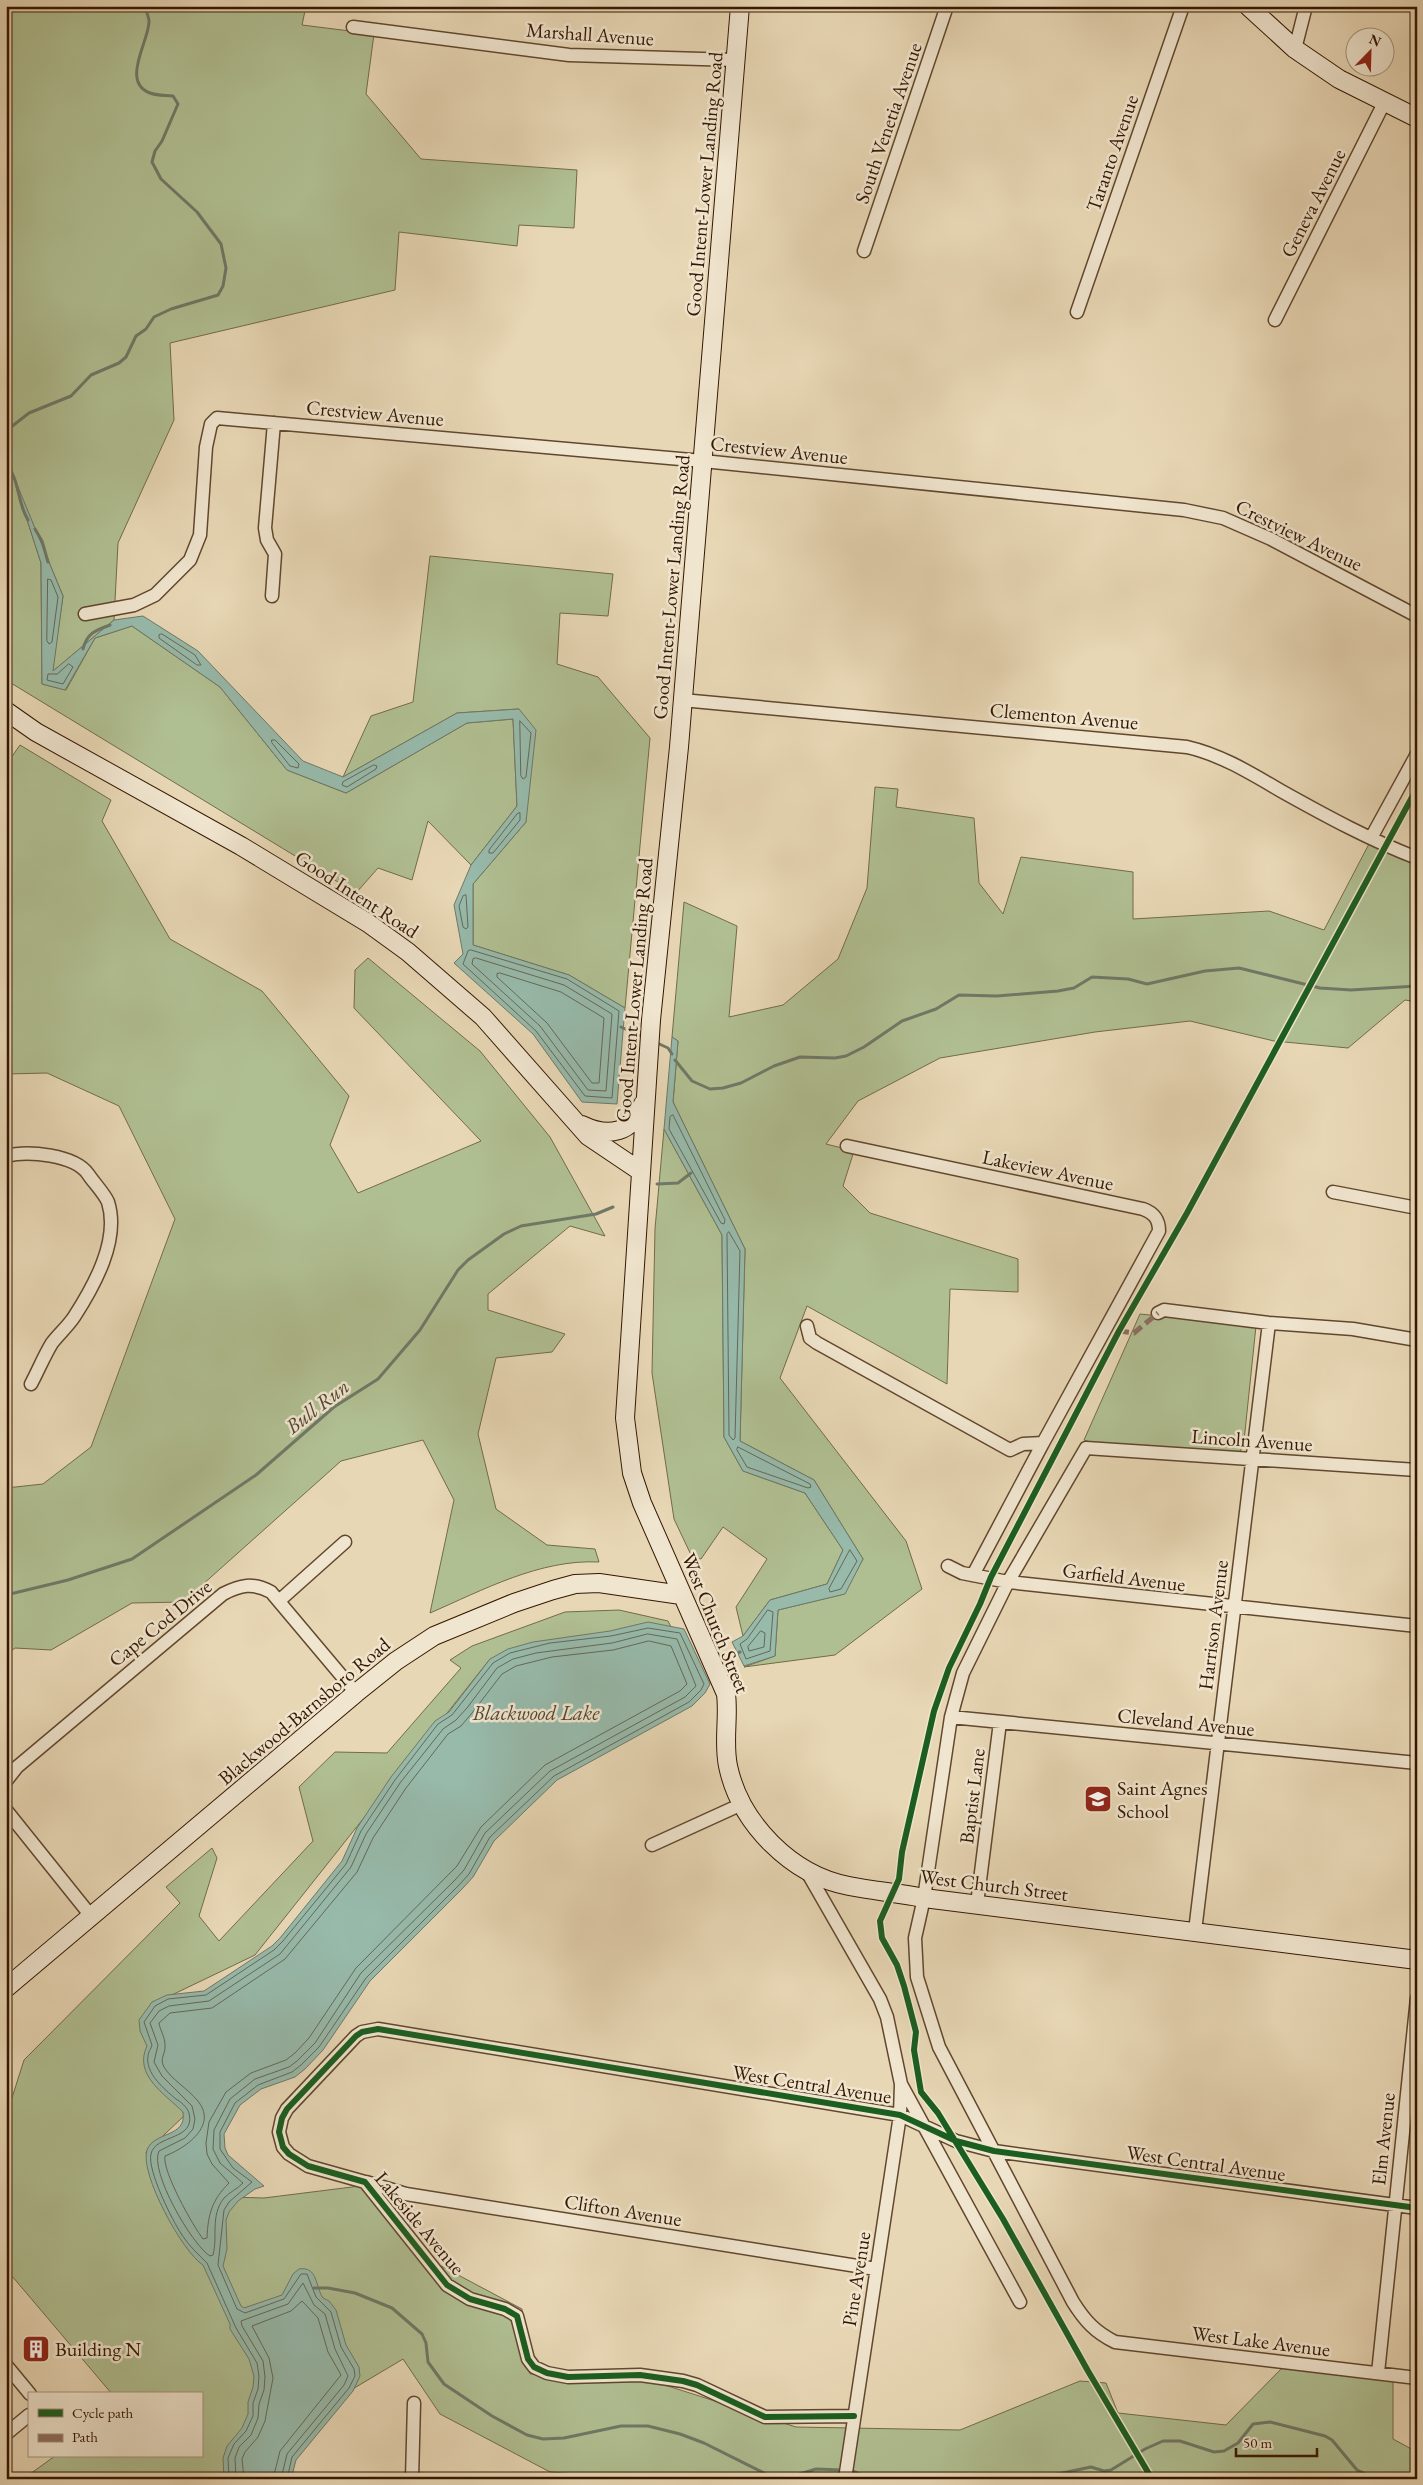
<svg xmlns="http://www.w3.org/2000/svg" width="1423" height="2485" font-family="'EB Garamond',serif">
	<rect width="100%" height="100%" fill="#e8d7b5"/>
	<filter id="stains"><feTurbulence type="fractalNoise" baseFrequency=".004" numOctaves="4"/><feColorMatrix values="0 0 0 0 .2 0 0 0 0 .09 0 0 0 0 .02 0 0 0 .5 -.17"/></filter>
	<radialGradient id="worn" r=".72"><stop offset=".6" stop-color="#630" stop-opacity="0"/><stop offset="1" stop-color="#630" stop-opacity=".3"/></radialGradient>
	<!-- green -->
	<path fill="#b0bf92" stroke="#726b49" d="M 6,6 L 306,6 L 302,25 L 374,34 L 366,94 L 421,159 L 577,170 L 574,228 L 519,225 L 517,246 L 399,232 L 395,290 L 170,343 L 174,420 L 118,543 L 114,620 L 52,672 L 63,596 L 14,479 L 41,563 L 42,684 L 66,690 L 95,638 L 132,626 L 220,687 L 287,770 L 346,793 L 467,723 L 513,719 L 517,806 L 471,865 L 428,821 L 412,880 L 378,868 L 356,893 L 6,680 Z
		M 430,556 L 613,574 L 608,616 L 560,613 L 557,664 L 598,677 L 650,738 L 625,1008 L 569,975 L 473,945 L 473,884 L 526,822 L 519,709 L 457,713 L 343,777 L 371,716 L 413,702 Z
		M 20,745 L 111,800 L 102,821 L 170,939 L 262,991 L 349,1096 L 330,1145 L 358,1193 L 481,1141 L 354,1008 L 355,970 L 368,958 L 480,1051 L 550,1137 L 605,1236 L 570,1226 L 488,1294 L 488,1310 L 565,1334 L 552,1352 L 496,1358 L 478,1434 L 496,1509 L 547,1545 L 595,1549 L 599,1562 C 540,1559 483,1590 430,1613 L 454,1500 L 423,1440 L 341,1461 L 183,1602 L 132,1603 L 51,1650 L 15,1648 L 6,1655 L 6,1488 L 43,1484 L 91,1447 L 175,1219 L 119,1106 L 47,1073 L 6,1074 L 6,765 Z
		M 875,787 L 898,789 L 896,807 L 974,818 L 979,883 L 1003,914 L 1021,857 L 1133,872 L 1133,919 L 1269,911 L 1324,930 L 1370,842 L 1417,856 L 1417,1002 L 1405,1000 L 1348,1048 L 1274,1041 L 1190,1021 L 1095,1032 L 940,1058 L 858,1101 L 826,1144 L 854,1151 L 843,1186 L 870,1213 L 1018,1259 L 1018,1292 L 950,1289 L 947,1384 L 807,1306 L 780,1378 L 906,1541 L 922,1589 L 835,1655 L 744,1667 L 775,1656 L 778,1610 L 844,1594 L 863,1559 L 814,1480 L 740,1441 L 745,1249 L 673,1102 L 678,1041 L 672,1037 L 684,902 L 737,926 L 729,1017 L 783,1005 L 838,959 L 867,888 Z
		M 664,1129 L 722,1235 L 724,1437 L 743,1471 L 805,1493 L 843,1550 L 827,1584 L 770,1600 L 743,1636 L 736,1607 L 767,1559 L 723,1527 L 701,1559 L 692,1557 L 674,1519 L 652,1373 L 655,1229 Z
		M 1140,1314 L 1256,1326 L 1244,1441 L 1239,1455 L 1090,1442 L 1084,1440 Z
		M 619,1610 L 668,1621 L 672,1629 L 490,1659 L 255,1955 L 149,2006 L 159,2079 L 185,2115 L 146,2152 L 157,2195 L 264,2198 L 360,2186 L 430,2260 L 522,2309 L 530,2374 L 621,2371 L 796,2427 L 960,2430 L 1080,2381 L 1106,2383 L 1118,2413 L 1226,2425 L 1287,2363 L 1393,2378 L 1393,2439 L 1417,2452 L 1417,2479 L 646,2479 L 550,2472 L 440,2414 L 403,2359 L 356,2387 L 230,2479 L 23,2479 L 55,2456 L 201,2456 L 201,2394 L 112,2394 L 6,2269 L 6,2100 L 11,2101 L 24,2060 L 180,1903 L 166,1887 L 212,1848 L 217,1858 L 199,1916 L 219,1941 L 313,1841 L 299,1787 L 335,1752 L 387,1753 L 461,1668 L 450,1660 L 472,1646 L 565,1612 Z"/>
	<!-- water -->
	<path fill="#97baab" stroke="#6f7967" d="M 11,470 L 63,596 L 53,671 L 114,620 L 143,616 L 198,651 L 303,761 L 343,777 L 457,713 L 519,709 L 536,730 L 526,822 L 473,884 L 473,945 L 569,975 L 625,1008 L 617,1104 L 582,1102 L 533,1034 L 454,963 L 463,954 L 454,905 L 471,865 L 517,806 L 513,719 L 467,723 L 346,793 L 287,770 L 220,687 L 132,626 L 95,638 L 65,690 L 42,684 L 41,563 Z
		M 672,1037 L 678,1041 L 673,1102 L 745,1249 L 740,1441 L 814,1480 L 863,1559 L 845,1594 L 778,1610 L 775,1656 L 744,1666 L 732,1642 L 743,1636 L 770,1600 L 827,1584 L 843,1550 L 805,1493 L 743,1471 L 724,1437 L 722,1235 L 664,1129 Z
		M 648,1622 L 684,1629 L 710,1684 L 705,1693 L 692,1706 L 557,1780 L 494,1841 L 473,1877 L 463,1888 L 370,1981 L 323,2050 L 305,2069 L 295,2077 L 261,2089 L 240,2105 L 224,2134 L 225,2148 L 228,2155 L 264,2186 L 255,2189 L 238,2201 L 229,2212 L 226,2220 L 227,2249 L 223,2266 L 241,2306 L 244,2308 L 282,2295 L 293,2274 L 299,2269 C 318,2266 315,2286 323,2298 L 329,2301 L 336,2310 L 346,2345 L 359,2367 L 360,2376 L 353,2391 L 296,2460 L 291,2479 L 224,2479 L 223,2458 L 227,2446 L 242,2428 L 248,2414 L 248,2402 L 253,2387 L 254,2376 L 249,2359 L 230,2329 L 230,2324 L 203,2265 C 183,2253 139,2173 147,2150 C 154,2131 187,2138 183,2112 C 165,2094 133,2075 147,2046 L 140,2031 L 139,2020 L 152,2002 L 167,1995 L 204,1991 L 272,1946 L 280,1938 L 342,1861 L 357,1828 L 391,1777 L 435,1721 L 449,1712 L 490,1659 L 508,1649 L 533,1642 L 610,1631 Z"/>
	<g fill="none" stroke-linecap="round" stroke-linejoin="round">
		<!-- shore -->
		<path stroke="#666856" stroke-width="1" d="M 48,579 L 51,580 L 58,597 L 52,642 L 49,644 L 47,641 Z
			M 162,634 L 195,655 L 201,665 L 197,665 L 159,638 L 159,635 Z
			M 69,664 L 73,667 L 63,684 L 47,680 L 48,674 L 57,674 Z
			M 520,721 L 531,733 L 526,777 L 523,779 L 521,776 Z
			M 272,740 L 275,740 L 299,764 L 298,768 L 290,766 L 272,743 Z
			M 374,765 L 377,766 L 376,769 L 347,787 L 342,785 L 343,782 Z
			M 520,813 L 520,820 L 493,853 L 489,853 L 489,850 L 517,814 Z
			M 466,895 L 468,927 L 466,929 L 463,927 L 459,906 L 463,896 Z
			M 471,950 L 567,979 L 619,1011 L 612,1098 L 585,1096 L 536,1031 L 463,964 L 468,951 Z
			M 476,958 L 564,985 L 612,1014 L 606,1091 L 588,1090 L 540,1026 L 472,964 L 473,959 Z
			M 500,973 L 561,992 L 604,1018 L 599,1083 L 592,1083 L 547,1023 L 497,977 L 497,974 Z
			M 673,1115 L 725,1220 L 724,1224 L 721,1223 L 669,1129 L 670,1117 Z
			M 729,1232 L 740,1251 L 735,1438 L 733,1440 L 729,1435 L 727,1234 Z
			M 738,1447 L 810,1484 L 811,1487 L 808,1488 L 747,1467 L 737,1450 Z
			M 850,1550 L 857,1561 L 841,1589 L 830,1592 L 829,1589 Z
			M 768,1610 L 773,1612 L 770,1651 L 746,1659 L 740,1644 L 747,1639 Z
			M 761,1631 L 765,1633 L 764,1647 L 749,1651 L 748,1647 Z
			M 648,1634 L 677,1639 L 696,1686 L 685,1697 L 550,1771 L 485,1833 L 464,1870 L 455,1880 L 361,1973 L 315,2043 L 297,2061 L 289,2067 L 255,2079 L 230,2099 L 214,2130 L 213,2149 L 220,2163 L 243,2183 C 237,2189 230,2192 224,2198 C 210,2216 218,2236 213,2255 L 210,2256 C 192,2245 149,2171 159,2151 L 185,2138 L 193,2129 L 195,2119 L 192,2106 L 162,2076 L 154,2062 L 158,2045 L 150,2023 L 159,2011 L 169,2006 L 209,2001 L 280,1954 L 351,1867 L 366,1834 L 400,1783 L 443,1729 L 456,1720 L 467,1708 L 497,1668 L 513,1659 L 536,1653 L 612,1643 Z
			M 649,1641 L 671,1646 L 687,1684 L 680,1691 L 545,1765 L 481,1827 L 457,1866 L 356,1968 L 309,2038 L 295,2053 L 286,2060 L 251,2073 L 226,2092 L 209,2122 L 206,2143 L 207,2154 L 212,2164 L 229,2183 C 212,2200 208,2214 207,2238 L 203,2239 C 193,2226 162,2171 165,2156 C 186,2148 219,2125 197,2100 C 187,2088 172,2080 164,2067 C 159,2058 166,2054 165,2045 C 165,2037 160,2030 159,2023 L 170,2013 L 212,2008 L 285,1959 L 357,1872 L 373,1838 L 406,1788 L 448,1734 L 461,1726 L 472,1713 L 502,1674 L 516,1666 L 552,1657 L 613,1650 Z
			M 229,2479 L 228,2458 L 234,2444 L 246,2431 L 253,2416 L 253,2403 L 258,2389 L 259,2376 L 257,2363 L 236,2328 L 207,2263 C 198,2254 189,2246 182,2235 C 172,2220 147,2170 151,2154 C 155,2134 196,2141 189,2113 C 187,2107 181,2102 176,2099 C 164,2089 145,2073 148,2056 C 148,2052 151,2049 152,2045 L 144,2022 L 155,2006 L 168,1999 L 206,1995 L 274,1950 L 283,1941 L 346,1864 L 361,1831 L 395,1780 L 438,1724 L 452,1715 L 493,1663 L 510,1653 L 550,1643 L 611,1636 L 648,1628 L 680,1633 L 704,1684 L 701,1690 L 689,1702 L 554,1776 L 490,1837 L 469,1874 L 459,1885 L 366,1978 L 319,2047 L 301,2065 L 292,2072 L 258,2085 L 235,2103 L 220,2132 L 220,2149 L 233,2168 L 252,2182 L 229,2202 L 224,2210 L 218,2265 L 237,2309 L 245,2313 L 284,2299 L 301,2274 L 307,2274 L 316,2297 L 331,2312 L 341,2347 L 354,2369 L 355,2376 L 349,2388 L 292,2457 L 287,2479
			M 236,2479 L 235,2458 L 239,2447 L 251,2435 L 258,2418 L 259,2404 L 264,2390 L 265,2377 L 263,2361 L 242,2326 L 241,2321 L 288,2304 L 303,2283 L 314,2305 L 325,2314 L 335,2349 L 348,2376 L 344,2385 L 287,2454 L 281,2479
			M 244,2479 L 242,2459 L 245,2452 L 258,2437 L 265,2421 L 273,2378 L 269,2358 L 252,2326 L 291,2311 L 302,2301 L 318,2318 L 328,2352 L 341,2375 L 280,2451 L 273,2479"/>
		<!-- stream -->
		<path stroke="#6f7967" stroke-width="3" d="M 6,431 L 29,413 L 71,396 L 91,375 L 119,363 L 126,357 L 136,336 L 146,329 L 154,317 L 171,309 L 218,295 L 223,286 L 226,268 L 221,244 L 197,212 L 161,179 L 152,162 L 155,151 L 162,141 L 178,104 L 173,96 C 166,95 158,96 150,93 C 120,82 150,39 149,21 C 149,17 146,11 144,6
			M 6,463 C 20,480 17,503 28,520
			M 35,529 L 42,541 L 48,562
			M 83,649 C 87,633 96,630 110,625
			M 621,1027 L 645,1038
			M 655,1042 L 668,1048 L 672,1054
			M 675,1060 L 692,1081 L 710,1089 L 723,1088 L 741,1083 L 774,1066 L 800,1057 L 835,1058 L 846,1056 L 864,1047 L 902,1021 L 936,1009 L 959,995 L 997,996 L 1058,991 L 1074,988 L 1092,977 L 1128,979 L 1147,984 L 1205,971 L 1239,968 L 1320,988 L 1351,990 L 1417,986
			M 657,1184 L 678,1183 L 691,1173
			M 6,1595 L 68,1580 L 132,1559 L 256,1475 L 334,1407 L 378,1379 L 420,1330 L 458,1270 L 468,1260 L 504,1234 L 521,1226 L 596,1214 L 613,1207
			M 718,1661 L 740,1652
			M 314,2288 L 328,2288 L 355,2293 L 392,2308 L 422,2334 L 426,2343 L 428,2362 L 444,2384 L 492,2416 L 527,2435 L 543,2439 L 564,2438 L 621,2426 L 648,2426 L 680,2434 L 704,2443 L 770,2476 L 790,2477 L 816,2469 L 843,2470
			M 850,2470 L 872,2479
			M 894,2479 L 910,2477 L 920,2479
			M 1021,2479 L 1048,2476 L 1091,2467 L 1104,2471 L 1111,2470 L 1145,2449 L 1163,2441 L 1180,2441 L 1214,2452 L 1224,2451 L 1238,2443 L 1253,2424 L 1270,2422 L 1325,2436 L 1332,2440 L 1357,2470 L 1377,2479"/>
		<!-- street casing -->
		<g stroke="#61472d" stroke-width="15">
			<path id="street" d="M 353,27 L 569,55 L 735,60
				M 1295,49 L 1306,6
				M 864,251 L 947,6
				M 1077,312 L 1183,6
				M 1275,320 L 1384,103
				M 272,596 L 275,554 L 267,540 L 265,528 L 274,423
				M 85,614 L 134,605 L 155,595 L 190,560 L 200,535 L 206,447 L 211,424 L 217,418 L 703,461 L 1184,510 L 1223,518 L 1271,539 L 1417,616
				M 682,700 L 1187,747 C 1222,755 1252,774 1283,792 C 1326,816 1370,840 1417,858
				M 1371,838 L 1417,754
				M 6,1156 C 28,1150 75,1155 88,1174 C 94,1183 104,1193 108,1202 C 120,1240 94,1286 74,1317 C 68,1326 59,1334 52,1343 C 44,1356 38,1371 31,1384
				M 1333,1192 L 1417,1208
				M 1158,1313 L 1164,1310 L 1269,1323 L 1353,1329 L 1417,1340
				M 807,1326 L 810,1338 L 817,1343 L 1010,1450 L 1023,1444 L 1043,1443 L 1159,1231 C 1159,1219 1154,1213 1143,1209 L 847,1146
				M 1417,1470 L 1086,1448 L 1008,1582 L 963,1673 L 951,1717 L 924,1898 L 915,1938 L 917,1977 L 939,2047 L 1073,2302 C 1085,2321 1095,2332 1115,2342 L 1417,2378
				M 948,1566 L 962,1573 L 1008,1582 L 1417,1626
				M 973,1575 L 1043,1443
				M 280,1600 L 345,1542
				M 951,1717 L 1417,1763
				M 6,1781 L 17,1767 L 223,1594 C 240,1585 253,1582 271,1592 L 356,1693
				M 6,1810 L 91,1916
				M 652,1845 L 742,1804
				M 806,1870 L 880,1999 L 887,2017 L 901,2084 L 1020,2302
				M 977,1904 L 1000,1722
				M 1195,1931 L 1269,1323
				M 366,2182 L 406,2194 L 876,2269
				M 6,2365 L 30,2394
				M 1378,2373 L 1417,1998
				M 854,2416 L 765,2417 L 697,2385 L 683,2381 L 640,2375 L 568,2377 L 547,2373 L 534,2367 L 528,2359 L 517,2316 L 505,2309 L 470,2299 L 447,2285 L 365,2182 L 308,2166 L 289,2154 L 283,2147 L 279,2132 L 282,2118 L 287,2109 L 356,2036 L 362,2032 L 378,2029 L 900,2115 L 956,2141 L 994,2151 L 1417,2208
				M 6,2434 L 29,2415
				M 412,2479 L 414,2403
				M 845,2479 L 900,2115 L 901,2084"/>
		</g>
		<!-- secondary casing -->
		<g stroke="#341700" stroke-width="20">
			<path id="secondary" d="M 740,6 L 679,747 L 651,1020 L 625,1418 L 632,1473 L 642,1503 L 726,1694 C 729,1718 723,1742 728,1766 C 740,1823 791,1875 849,1886 C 874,1891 899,1893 924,1898 L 1417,1960
				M 1248,6 L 1295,49 L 1339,79 L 1417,118
				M 6,711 L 36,732 L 241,846 L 368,923 L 408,952 L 483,1017 L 588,1136 L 640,1171
				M 582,1125 C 609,1138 632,1133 643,1104
				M 6,1988 L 356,1693 L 396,1661 L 434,1636 L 514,1603 L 553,1590 L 575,1584 L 599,1583 L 681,1595"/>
		</g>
		<!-- street -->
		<use href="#street" stroke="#f0e5cf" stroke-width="12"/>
		<!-- secondary -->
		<use href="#secondary" stroke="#f0e5cf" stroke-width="18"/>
		<!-- quiet -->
		<path stroke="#8d6e63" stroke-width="5" stroke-dasharray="10 5" stroke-linecap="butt" d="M 1119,1331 L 1134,1333 L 1158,1313"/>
		<!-- cycleway casing -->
		<g stroke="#f0e5cf" stroke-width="9">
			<path id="cycleway" d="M 854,2416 L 765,2417 L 697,2385 L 683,2381 L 640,2375 L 568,2377 L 547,2373 L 534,2367 L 528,2359 L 517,2316 L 505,2309 L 470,2299 L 447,2285 L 365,2182 L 308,2166 L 289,2154 L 283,2147 L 279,2132 L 282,2118 L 287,2109 L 356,2036 L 362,2032 L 378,2029 L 900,2115 L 956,2141 L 994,2151 L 1417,2208
				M 1152,2479 L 1088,2371 L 1003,2219 L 938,2113 L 921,2092 L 914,2050 L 916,2032 L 904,1986 L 897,1965 L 882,1938 L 880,1921 L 899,1879 L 902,1852 L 934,1711 L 949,1668 L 980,1604 L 991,1577 L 1119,1331 L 1187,1213 L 1417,788"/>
		</g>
		<!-- cycleway -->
		<use href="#cycleway" stroke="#1b5e20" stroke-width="6"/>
	</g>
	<!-- icons -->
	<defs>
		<g id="school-square" transform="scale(1.4375)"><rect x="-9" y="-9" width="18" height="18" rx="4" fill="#8f2418" stroke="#f0e5cf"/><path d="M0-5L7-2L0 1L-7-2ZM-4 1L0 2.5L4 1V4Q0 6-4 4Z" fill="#fff"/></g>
		<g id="building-square" transform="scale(1.4375)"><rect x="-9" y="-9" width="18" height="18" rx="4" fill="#8f2418" stroke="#f0e5cf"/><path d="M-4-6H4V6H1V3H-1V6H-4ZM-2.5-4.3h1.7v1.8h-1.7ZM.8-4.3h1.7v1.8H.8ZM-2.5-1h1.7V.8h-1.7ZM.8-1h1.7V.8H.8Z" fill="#fff"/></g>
	</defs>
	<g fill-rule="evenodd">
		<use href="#school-square" x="1098" y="1799"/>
		<use href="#building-square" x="36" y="2349"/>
	</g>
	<g text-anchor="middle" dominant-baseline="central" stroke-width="5" stroke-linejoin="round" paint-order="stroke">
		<!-- street labels -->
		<g font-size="20" fill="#341700" stroke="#f0e5cf">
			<text transform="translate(590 34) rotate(4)">Marshall Avenue</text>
			<text transform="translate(888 123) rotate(-71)">South Venetia Avenue</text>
			<text transform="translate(1112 153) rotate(-71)">Taranto Avenue</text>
			<text transform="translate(704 184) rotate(-85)">Good Intent-Lower Landing Road</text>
			<text transform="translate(1313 203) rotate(-63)">Geneva Avenue</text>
			<text transform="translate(375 413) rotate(5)">Crestview Avenue</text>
			<text transform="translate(779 450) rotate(6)">Crestview Avenue</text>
			<text transform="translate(1299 535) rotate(26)">Crestview Avenue</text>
			<text transform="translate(671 587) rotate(-85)">Good Intent-Lower Landing Road</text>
			<text transform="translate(1064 716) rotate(5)">Clementon Avenue</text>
			<text transform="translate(357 894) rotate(33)">Good Intent Road</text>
			<text transform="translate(634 990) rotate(-85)">Good Intent-Lower Landing Road</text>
			<text transform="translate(1048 1170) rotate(12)">Lakeview Avenue</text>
			<text transform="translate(1252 1440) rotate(4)">Lincoln Avenue</text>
			<text transform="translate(1124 1577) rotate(7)">Garfield Avenue</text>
			<text transform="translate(160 1623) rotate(-39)">Cape Cod Drive</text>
			<text transform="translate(716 1623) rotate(68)">West Church Street</text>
			<text transform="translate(1213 1625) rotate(-83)">Harrison Avenue</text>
			<text transform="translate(304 1711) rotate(-40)">Blackwood-Barnsboro Road</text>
			<text transform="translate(1186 1722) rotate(6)">Cleveland Avenue</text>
			<text transform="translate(972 1796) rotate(-83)">Baptist Lane</text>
			<text transform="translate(994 1885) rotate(7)">West Church Street</text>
			<text transform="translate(812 2084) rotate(9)">West Central Avenue</text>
			<text transform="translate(1383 2139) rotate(-84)">Elm Avenue</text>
			<text transform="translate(1206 2163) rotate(8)">West Central Avenue</text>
			<text transform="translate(623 2210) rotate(9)">Clifton Avenue</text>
			<text transform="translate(420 2223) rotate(50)">Lakeside Avenue</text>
			<text transform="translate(856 2279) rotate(-81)">Pine Avenue</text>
			<text transform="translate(1261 2341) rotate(7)">West Lake Avenue</text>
		</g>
		<!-- poi labels -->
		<g font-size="20" fill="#341700" stroke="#f0e5cf" text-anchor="start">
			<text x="1117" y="1788">Saint Agnes<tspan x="1117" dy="23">School</tspan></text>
			<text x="55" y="2349">Building N</text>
		</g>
		<!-- water labels -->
		<g font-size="21" font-style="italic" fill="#524833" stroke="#f0e5cf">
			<text transform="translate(317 1406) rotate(-38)">Bull Run</text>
			<text x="536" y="1712">Blackwood Lake</text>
		</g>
	</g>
	<!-- margin -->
	<rect width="1423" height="2485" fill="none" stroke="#e8d7b5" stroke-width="25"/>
	<rect x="8" y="8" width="1408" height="2470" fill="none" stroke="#341700" stroke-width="2.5"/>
	<rect x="12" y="12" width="1398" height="2460" fill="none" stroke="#341700"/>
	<!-- legend -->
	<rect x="28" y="2392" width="175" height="65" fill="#f0e5cf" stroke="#a5937c"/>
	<rect x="38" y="2409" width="25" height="8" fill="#1b5e20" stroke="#a5937c"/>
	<text x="72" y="2418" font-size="15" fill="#341700">Cycle path</text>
	<rect x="38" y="2434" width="25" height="8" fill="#8d6e63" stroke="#a5937c"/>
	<text x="72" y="2442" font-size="15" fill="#341700">Path</text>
	<!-- north arrow -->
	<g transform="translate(1370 52) rotate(23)"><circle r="24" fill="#f0e5cf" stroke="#a5937c"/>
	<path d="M0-4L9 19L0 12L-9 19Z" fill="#8f2418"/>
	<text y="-8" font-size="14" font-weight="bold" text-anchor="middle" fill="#341700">N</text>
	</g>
	<!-- scale -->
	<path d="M1236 2448v8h81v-8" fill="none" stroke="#341700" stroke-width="2.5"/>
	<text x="1243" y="2448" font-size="15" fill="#341700" stroke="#f0e5cf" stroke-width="4" paint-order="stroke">50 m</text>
	<rect width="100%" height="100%" filter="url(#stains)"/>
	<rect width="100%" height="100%" fill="url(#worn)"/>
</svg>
